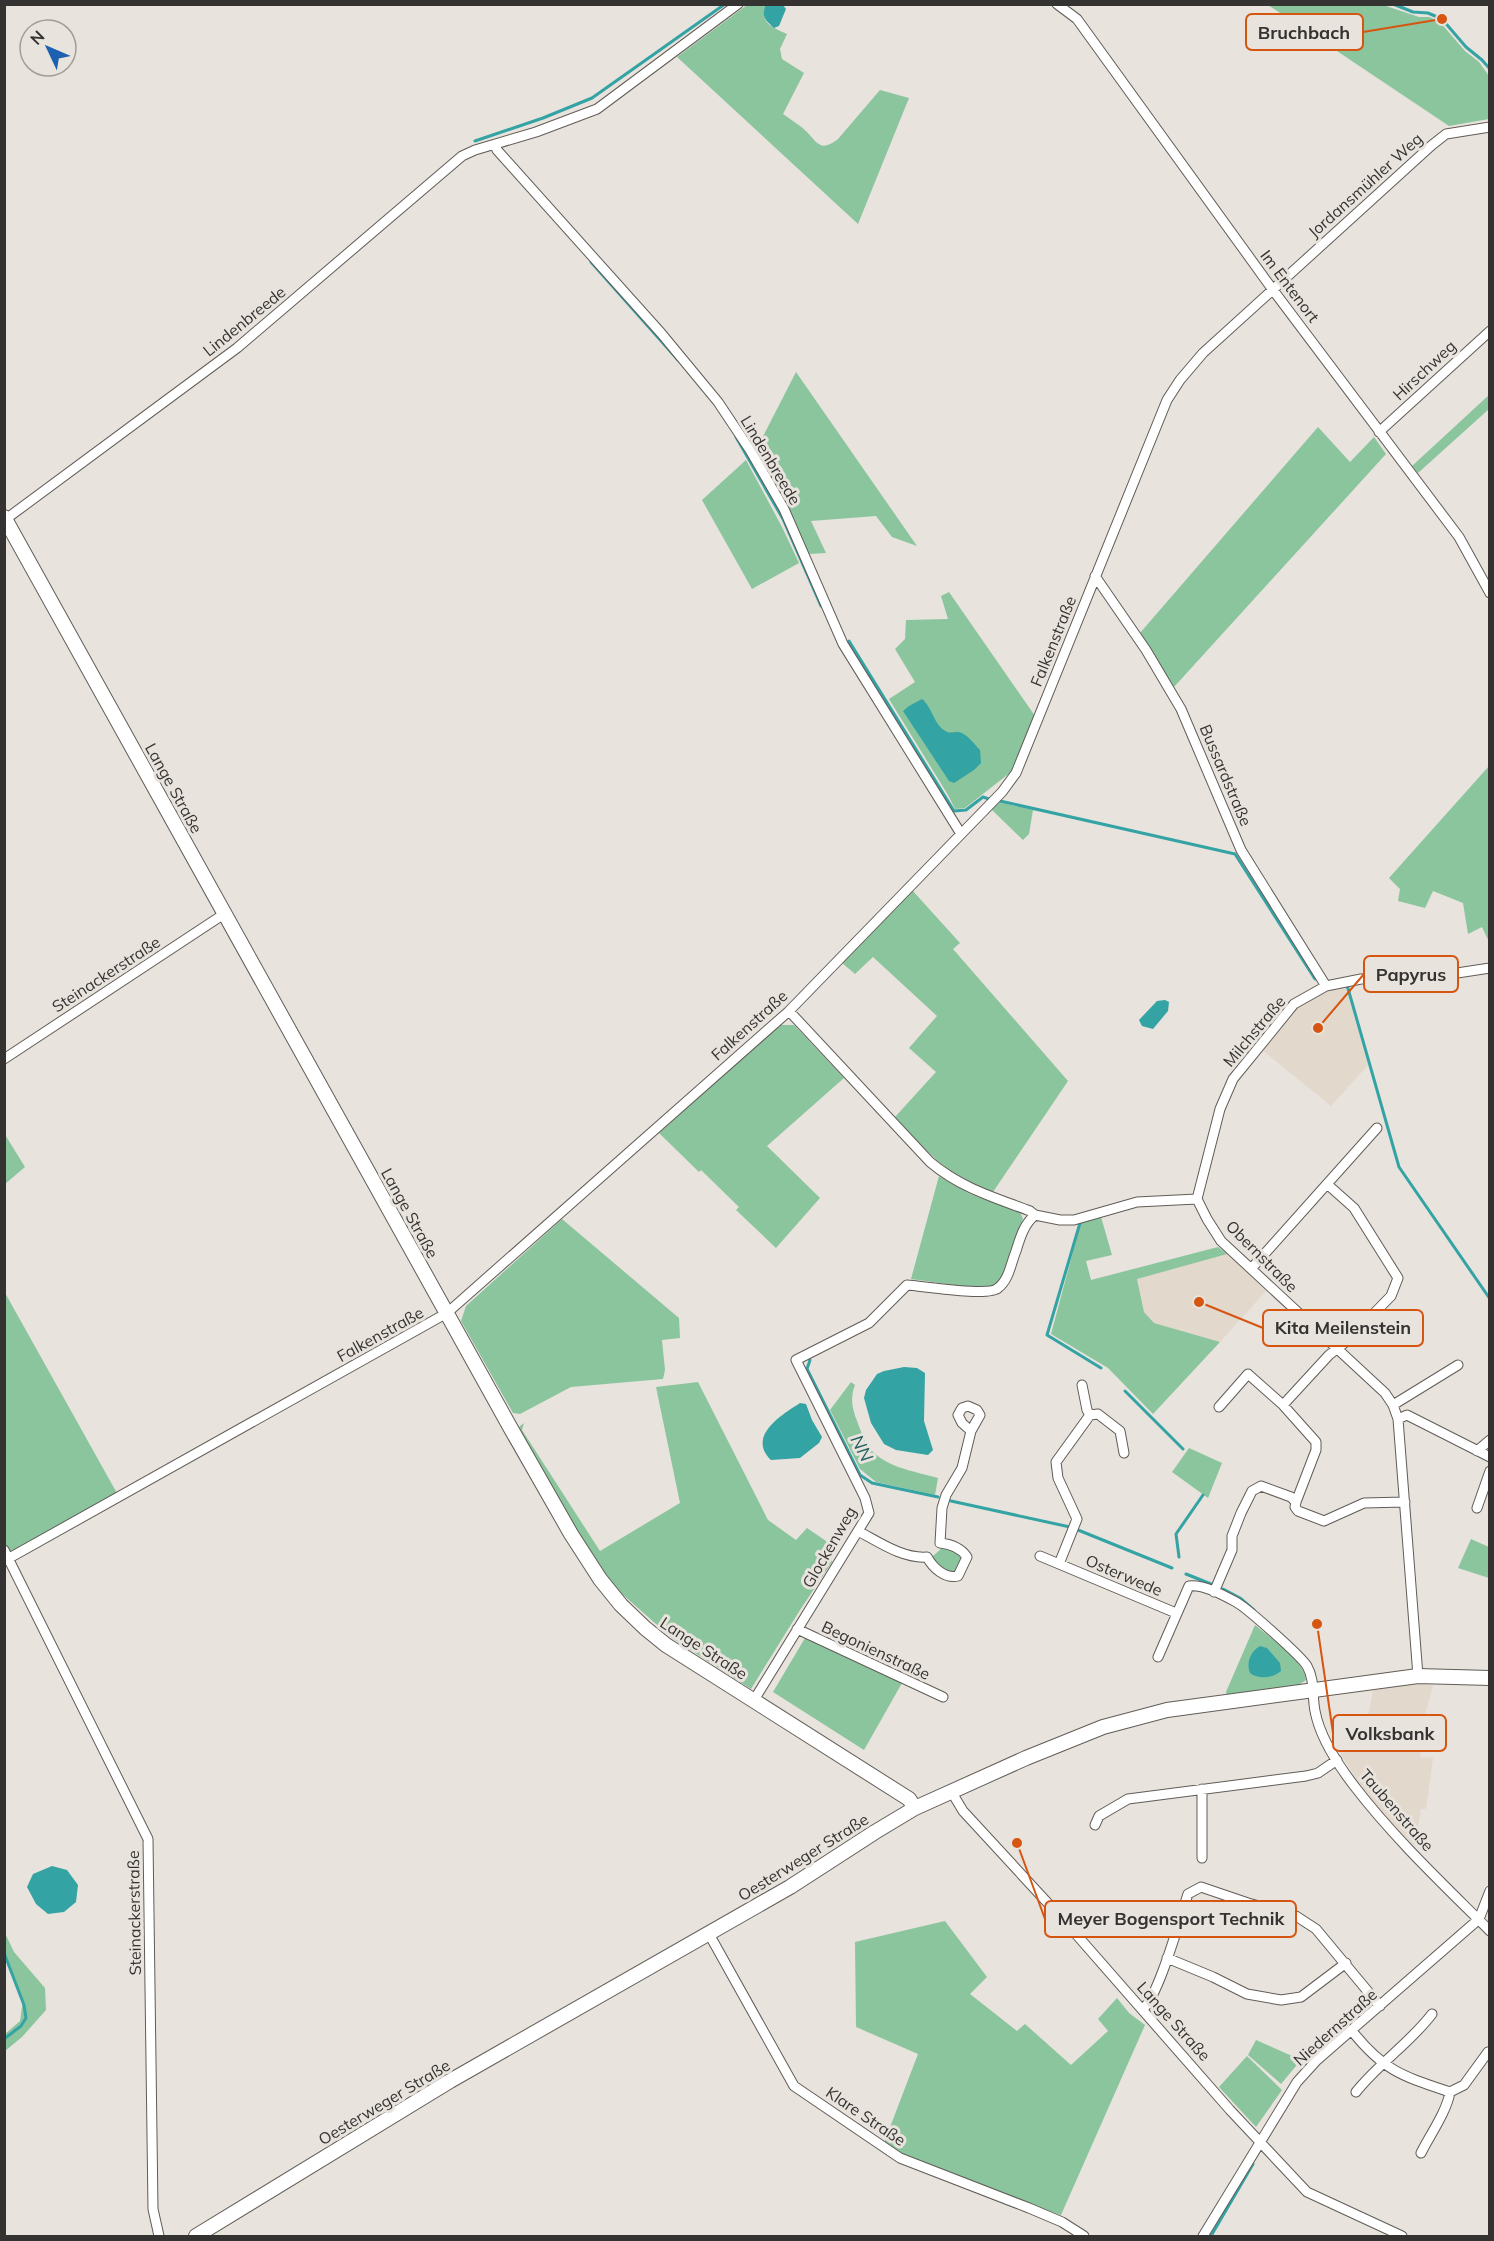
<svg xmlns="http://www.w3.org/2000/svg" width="1494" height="2241" font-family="Mulish,sans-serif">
	<rect width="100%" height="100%" fill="#e8e3dd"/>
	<!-- built -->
	<path fill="#e2d8cc" d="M 1346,986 L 1368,1065 L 1331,1106 L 1261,1049 L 1297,1007 L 1322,994 Z
		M 1227,1254 L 1266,1291 L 1220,1342 L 1154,1323 L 1144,1312 L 1137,1278 Z
		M 1414,1683 L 1433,1685 L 1424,1719 L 1420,1757 L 1433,1758 L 1426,1809 L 1421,1809 L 1415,1846 L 1390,1821 L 1359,1783 L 1340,1753 L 1364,1738 L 1373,1690 Z"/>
	<!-- green -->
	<path fill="#8bc59d" d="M 747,5 L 766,5 C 759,23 772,27 787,34 L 780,49 L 782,59 L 804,73 L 783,114 C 791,120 800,125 807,132 C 818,144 821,152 838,139 L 880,90 L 909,98 L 858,224 L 677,57 Z
		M 1268,5 L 1383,5 L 1419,17 L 1429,17 L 1439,21 L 1465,51 L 1479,62 L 1489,76 L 1489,119 L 1449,126 Z
		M 796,372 L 917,546 L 892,537 L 876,516 L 811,521 L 826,553 L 809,554 L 791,515 L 758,454 L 759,444 Z
		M 1489,395 L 1489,409 L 1418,473 L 1412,466 Z
		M 1318,427 L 1350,462 L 1374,437 L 1386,454 L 1174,687 L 1140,633 Z
		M 746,460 L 782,527 L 799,563 L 752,589 L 702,500 Z
		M 949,592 L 1035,716 L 1011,772 L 965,808 L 955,809 L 948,795 L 889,699 L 915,682 L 895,649 L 905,639 L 906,620 L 948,619 L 941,596 Z
		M 1489,766 L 1489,942 L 1482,927 L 1468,934 L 1463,903 L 1433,891 L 1425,908 L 1398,901 L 1400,889 L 1389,878 Z
		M 998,802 L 1033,810 L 1029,834 L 1023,840 L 991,809 Z
		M 912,890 L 960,943 L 953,949 L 1068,1081 L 993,1192 C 947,1177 927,1151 895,1117 L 936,1072 L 909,1048 L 937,1016 L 873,957 L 855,974 L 842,963 Z
		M 780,1025 L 794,1025 L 844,1078 L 767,1146 L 820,1198 L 776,1248 L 736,1210 L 739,1207 L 701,1170 L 699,1172 L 659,1133 Z
		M 4,1133 L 25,1167 L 5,1184 L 4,1184 Z
		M 939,1176 L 970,1194 L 1020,1212 L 1023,1219 L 1002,1280 L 995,1286 L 984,1289 L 911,1279 Z
		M 1101,1217 L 1112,1255 L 1086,1261 L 1091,1280 L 1218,1247 L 1227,1254 L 1137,1279 L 1144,1312 L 1154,1323 L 1220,1342 L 1153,1414 L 1108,1368 L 1051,1334 L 1081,1222 Z
		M 562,1219 L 679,1318 L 680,1338 L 662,1340 L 665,1370 L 663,1379 L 571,1387 L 520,1414 L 513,1413 L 461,1321 L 466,1306 Z
		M 4,1291 L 118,1495 L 14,1553 L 7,1551 L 4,1545 Z
		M 698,1382 L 768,1520 L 796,1540 L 807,1528 L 826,1541 L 832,1562 L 800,1610 L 751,1689 L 672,1638 L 605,1579 L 517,1432 L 520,1426 L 524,1423 L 522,1430 L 600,1551 L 680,1503 L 656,1387 Z
		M 851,1382 L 855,1385 C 850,1398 852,1408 857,1421 C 860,1429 863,1437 866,1443 C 880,1467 914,1471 938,1478 L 935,1495 L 876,1482 L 860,1469 L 830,1410 Z
		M 1189,1448 L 1222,1463 L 1208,1498 L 1172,1472 Z
		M 1471,1539 L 1489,1547 L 1489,1578 L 1458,1568 Z
		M 947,1547 L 959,1554 L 963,1560 L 959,1570 L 952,1574 L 940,1569 L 934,1562 L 933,1556 L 942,1548 Z
		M 1255,1625 C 1270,1638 1304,1660 1306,1680 L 1296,1687 L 1227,1697 L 1226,1692 Z
		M 805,1638 L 902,1683 L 864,1750 L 773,1692 Z
		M 945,1921 L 987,1977 L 970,1994 L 1017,2031 L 1025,2024 L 1071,2065 L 1108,2031 L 1098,2019 L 1117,1998 L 1129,2013 L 1145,2025 L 1061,2215 L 981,2187 L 902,2155 L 884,2143 L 918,2054 L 856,2027 L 855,1942 Z
		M 4,1931 L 14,1952 L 45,1988 L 46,2010 L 22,2037 L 5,2051 L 5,2034 L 20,2021 L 23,2000 L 5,1957 Z
		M 1256,2040 L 1301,2060 L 1281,2084 L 1248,2055 Z
		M 1247,2056 L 1282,2090 L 1256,2127 L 1219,2087 Z"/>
	<!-- water -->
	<path fill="#34a3a4" d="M 766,4 L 783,5 L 786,9 L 779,26 L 774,28 C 765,20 761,17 766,4 Z
		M 922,699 C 932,707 934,724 944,730 C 949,734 952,732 958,732 C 967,733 974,744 980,750 L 981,763 L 974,770 L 954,783 L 949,781 L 903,711 L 909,706 Z
		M 1165,1000 L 1169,1002 L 1168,1011 L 1153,1029 L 1142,1026 L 1139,1020 L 1157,1001 Z
		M 904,1367 L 917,1368 L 925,1373 L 924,1421 L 933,1450 L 928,1455 L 896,1450 L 884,1444 L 871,1423 L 864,1398 L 866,1390 L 877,1374 L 884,1371 Z
		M 800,1403 L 806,1404 L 812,1420 L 822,1437 L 819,1443 L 800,1458 L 771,1460 C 746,1436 783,1414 800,1403 Z
		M 1260,1646 L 1267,1648 L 1280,1663 L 1281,1671 C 1273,1678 1259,1680 1250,1673 C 1246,1663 1250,1652 1260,1646 Z
		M 52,1866 L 67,1870 L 78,1885 L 76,1902 L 64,1912 L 48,1914 L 36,1904 L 27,1887 L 33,1874 Z"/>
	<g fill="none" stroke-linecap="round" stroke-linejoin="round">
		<!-- stream -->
		<path stroke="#34a3a4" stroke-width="3" d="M 1393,4 L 1413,12 L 1428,13 L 1442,19 L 1466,47 L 1482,60 L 1490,69
			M 475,141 L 543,118 L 592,98 L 725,4
			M 591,262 L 678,360
			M 736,437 L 783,519 L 821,606
			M 849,641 L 954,811 L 966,810 L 983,797 L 989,799
			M 1000,801 L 1235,854 L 1315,979
			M 1347,985 L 1399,1167 L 1490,1299
			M 1080,1223 L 1047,1335 L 1101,1368
			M 810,1360 L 807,1369 L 860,1475 L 872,1483 L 938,1497
			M 1125,1391 L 1183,1449
			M 951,1501 L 1070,1527
			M 1078,1530 L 1172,1568
			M 1179,1557 L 1176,1534 L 1203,1495
			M 1186,1574 L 1211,1584
			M 1223,1589 L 1240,1598 L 1254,1610
			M 4,1953 L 24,2005 L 26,2018 L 21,2026 L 4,2039
			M 1211,2236 L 1253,2164"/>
		<!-- street casing -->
		<g stroke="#615c57" stroke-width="11">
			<path id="street" d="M 1057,4 L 1077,19 L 1273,290 L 1459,537 L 1490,593
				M 495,144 L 497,150 L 661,333 L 718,402 L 750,450 L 784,509 L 843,644 L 961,834
				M 1379,432 L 1490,331
				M 6,519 L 237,348 L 462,156 L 475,150 L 536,132 L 597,109 L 738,4
				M 1095,576 L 1146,650 L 1181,709 L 1241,850 L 1326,986
				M 789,1011 L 930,1162 C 961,1188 993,1197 1030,1211 L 1035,1215 L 1060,1220 L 1074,1220 L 1137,1202 L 1197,1199
				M 4,1059 L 224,914
				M 1197,1199 L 1207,1219 L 1221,1241 L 1385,1393 L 1393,1405 L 1398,1419 L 1418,1676
				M 1197,1199 L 1220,1109 L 1233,1079 L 1294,1004 L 1326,986 L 1361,979 L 1444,975 L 1490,968
				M 1251,1269 L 1377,1128
				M 1082,1385 L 1087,1410 L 1090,1415 L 1098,1414 L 1120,1431 L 1124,1453
				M 1283,1405 L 1316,1442 L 1316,1450 L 1296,1502
				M 1393,1405 L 1458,1365
				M 1219,1407 L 1248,1374 L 1283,1405 L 1329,1355 L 1347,1341 L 1391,1296 L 1398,1278 L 1354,1208 L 1327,1184
				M 1398,1419 L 1407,1415 L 1490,1457
				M 1477,1451 L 1490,1440
				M 1477,1508 L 1490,1471
				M 858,1531 C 879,1542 903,1559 927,1557 C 933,1568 945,1579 958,1576 L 967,1557 C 961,1548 950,1544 940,1543 L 942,1508 L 946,1495 L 962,1468 L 971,1431 L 980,1415 L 977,1410 L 968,1406 L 962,1408 L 958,1415 L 962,1423 L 971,1431
				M 4,1550 L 148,1839 L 153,2209 L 159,2236
				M 1040,1556 L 1176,1613
				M 4,1561 L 447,1313 L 789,1011 L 1002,792 L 1016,773 L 1167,400 L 1180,380 L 1203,353 L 1432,145 L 1446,134 L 1490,127
				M 1059,1564 L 1077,1519 L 1058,1478 L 1056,1462 L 1090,1415
				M 1214,1592 L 1232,1550 L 1232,1536 L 1241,1513 L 1252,1491 L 1261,1486 L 1291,1497 L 1296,1502 L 1295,1507 L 1298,1511 L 1324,1521 L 1364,1503 L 1405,1502
				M 797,1629 L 943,1697
				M 1158,1657 L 1189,1586 C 1203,1584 1223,1595 1236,1602 C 1247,1608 1301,1656 1307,1666 C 1315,1680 1312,1696 1315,1711 C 1320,1738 1338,1765 1355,1787 C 1395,1839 1444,1885 1490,1931
				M 754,1700 L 869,1513 L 865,1498 L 796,1360 L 869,1323 L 907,1285 C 923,1286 989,1297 998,1288 C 1009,1280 1011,1263 1016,1251 C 1020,1238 1024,1224 1035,1215
				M 1202,1789 L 1202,1858
				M 951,1791 L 963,1811 L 1068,1925 L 1230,2110 L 1307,2192 L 1402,2236
				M 1095,1825 L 1099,1816 L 1128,1799 L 1306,1776 L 1318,1773 L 1337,1760
				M 709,1934 L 794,2086 L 900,2158 L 1029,2208 L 1062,2222 L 1084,2236
				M 1167,1958 L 1213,1977 L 1247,1994 L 1281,2000 L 1301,1997 L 1346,1963
				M 1143,2009 C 1159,1995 1180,1918 1188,1894 L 1201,1887 L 1248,1903 L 1296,1916 L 1316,1929 L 1380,2006
				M 1352,2031 C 1384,2071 1402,2076 1450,2092 L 1464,2085 L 1488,2052
				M 1356,2092 C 1379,2063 1410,2043 1432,2014
				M 1421,2153 C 1430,2135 1447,2111 1450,2092
				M 1203,2236 L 1297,2082 L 1317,2060 L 1479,1919 L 1490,1891"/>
		</g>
		<!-- secondary casing -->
		<g stroke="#615c57" stroke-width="16">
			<path id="secondary" d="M 4,517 L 510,1427 L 571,1534 L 600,1579 L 621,1605 L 645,1628 L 666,1645 L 909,1799 L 915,1808
				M 196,2236 L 450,2081 L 790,1887 L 875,1832 L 915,1808 L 1026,1758 L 1103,1727 L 1167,1710 L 1418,1676 L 1490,1678"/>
		</g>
		<!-- street -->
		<use href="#street" stroke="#fff" stroke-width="9"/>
		<!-- secondary -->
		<use href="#secondary" stroke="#fff" stroke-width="14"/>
	</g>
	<g text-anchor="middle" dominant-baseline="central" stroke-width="6" stroke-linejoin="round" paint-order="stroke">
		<!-- street labels -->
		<g font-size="16" fill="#353331" stroke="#e8e3dd">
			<text transform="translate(1365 185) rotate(-42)">Jordansmühler Weg</text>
			<text transform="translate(1290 286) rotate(53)">Im Entenort</text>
			<text transform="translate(244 321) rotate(-39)">Lindenbreede</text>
			<text transform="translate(1424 370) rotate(-43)">Hirschweg</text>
			<text transform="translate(771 460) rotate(59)">Lindenbreede</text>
			<text transform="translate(1053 641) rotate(-68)">Falkenstraße</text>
			<text transform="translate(1226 775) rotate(67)">Bussardstraße</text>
			<text transform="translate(174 788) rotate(61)">Lange Straße</text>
			<text transform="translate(106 974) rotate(-33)">Steinackerstraße</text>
			<text transform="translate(749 1025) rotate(-42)">Falkenstraße</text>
			<text transform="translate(1254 1031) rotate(-50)">Milchstraße</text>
			<text transform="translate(410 1213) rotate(61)">Lange Straße</text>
			<text transform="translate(1262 1256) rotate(45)">Obernstraße</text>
			<text transform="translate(380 1334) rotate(-29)">Falkenstraße</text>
			<text transform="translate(829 1547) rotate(-60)">Glockenweg</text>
			<text transform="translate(1124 1575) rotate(23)">Osterwede</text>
			<text transform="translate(704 1648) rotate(33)">Lange Straße</text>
			<text transform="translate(876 1650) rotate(25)">Begonienstraße</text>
			<text transform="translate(1397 1810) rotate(49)">Taubenstraße</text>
			<text transform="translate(803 1857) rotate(-32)">Oesterweger Straße</text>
			<text transform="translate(134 1913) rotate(-91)">Steinackerstraße</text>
			<text transform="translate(1174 2021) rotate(48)">Lange Straße</text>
			<text transform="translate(1335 2027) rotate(-42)">Niedernstraße</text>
			<text transform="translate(384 2102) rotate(-31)">Oesterweger Straße</text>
			<text transform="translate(866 2116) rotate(34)">Klare Straße</text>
		</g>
		<!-- water labels -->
		<g font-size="18" font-style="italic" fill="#276263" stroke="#e8e3dd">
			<text transform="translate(862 1448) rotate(63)">NN</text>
		</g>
	</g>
	<!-- callouts -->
	<path fill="none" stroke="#d65510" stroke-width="2" d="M1442 19L1363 32M1318 1028L1364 974M1199 1302L1263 1328M1317 1624L1333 1733M1017 1843L1045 1919"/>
	<g fill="#d65510" stroke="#e8e3dd" stroke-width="2">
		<circle cx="1442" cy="19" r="6"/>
		<circle cx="1318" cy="1028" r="6"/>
		<circle cx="1199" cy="1302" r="6"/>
		<circle cx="1317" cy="1624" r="6"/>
		<circle cx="1017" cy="1843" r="6"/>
	</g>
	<g fill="#e8e3dd" stroke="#d65510" stroke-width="2">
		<rect x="1246" y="14" width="117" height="36" rx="6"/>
		<rect x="1364" y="956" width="94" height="36" rx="6"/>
		<rect x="1263" y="1310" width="160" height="36" rx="6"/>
		<rect x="1333" y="1715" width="113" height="36" rx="6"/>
		<rect x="1045" y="1901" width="251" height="36" rx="6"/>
	</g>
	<g font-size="18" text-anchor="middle" font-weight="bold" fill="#353331">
		<text x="1304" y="39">Bruchbach</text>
		<text x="1411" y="981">Papyrus</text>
		<text x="1343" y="1334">Kita Meilenstein</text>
		<text x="1390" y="1740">Volksbank</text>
		<text x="1171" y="1925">Meyer Bogensport Technik</text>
	</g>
	<!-- border -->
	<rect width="1494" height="2241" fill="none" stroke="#353331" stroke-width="12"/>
	<!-- north arrow -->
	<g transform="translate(48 48) rotate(314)"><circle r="28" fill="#e8e3dd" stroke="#a09d98" stroke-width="1.5"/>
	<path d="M0-4.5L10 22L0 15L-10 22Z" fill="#1d60b0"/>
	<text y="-9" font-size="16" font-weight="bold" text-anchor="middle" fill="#353331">N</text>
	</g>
</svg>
